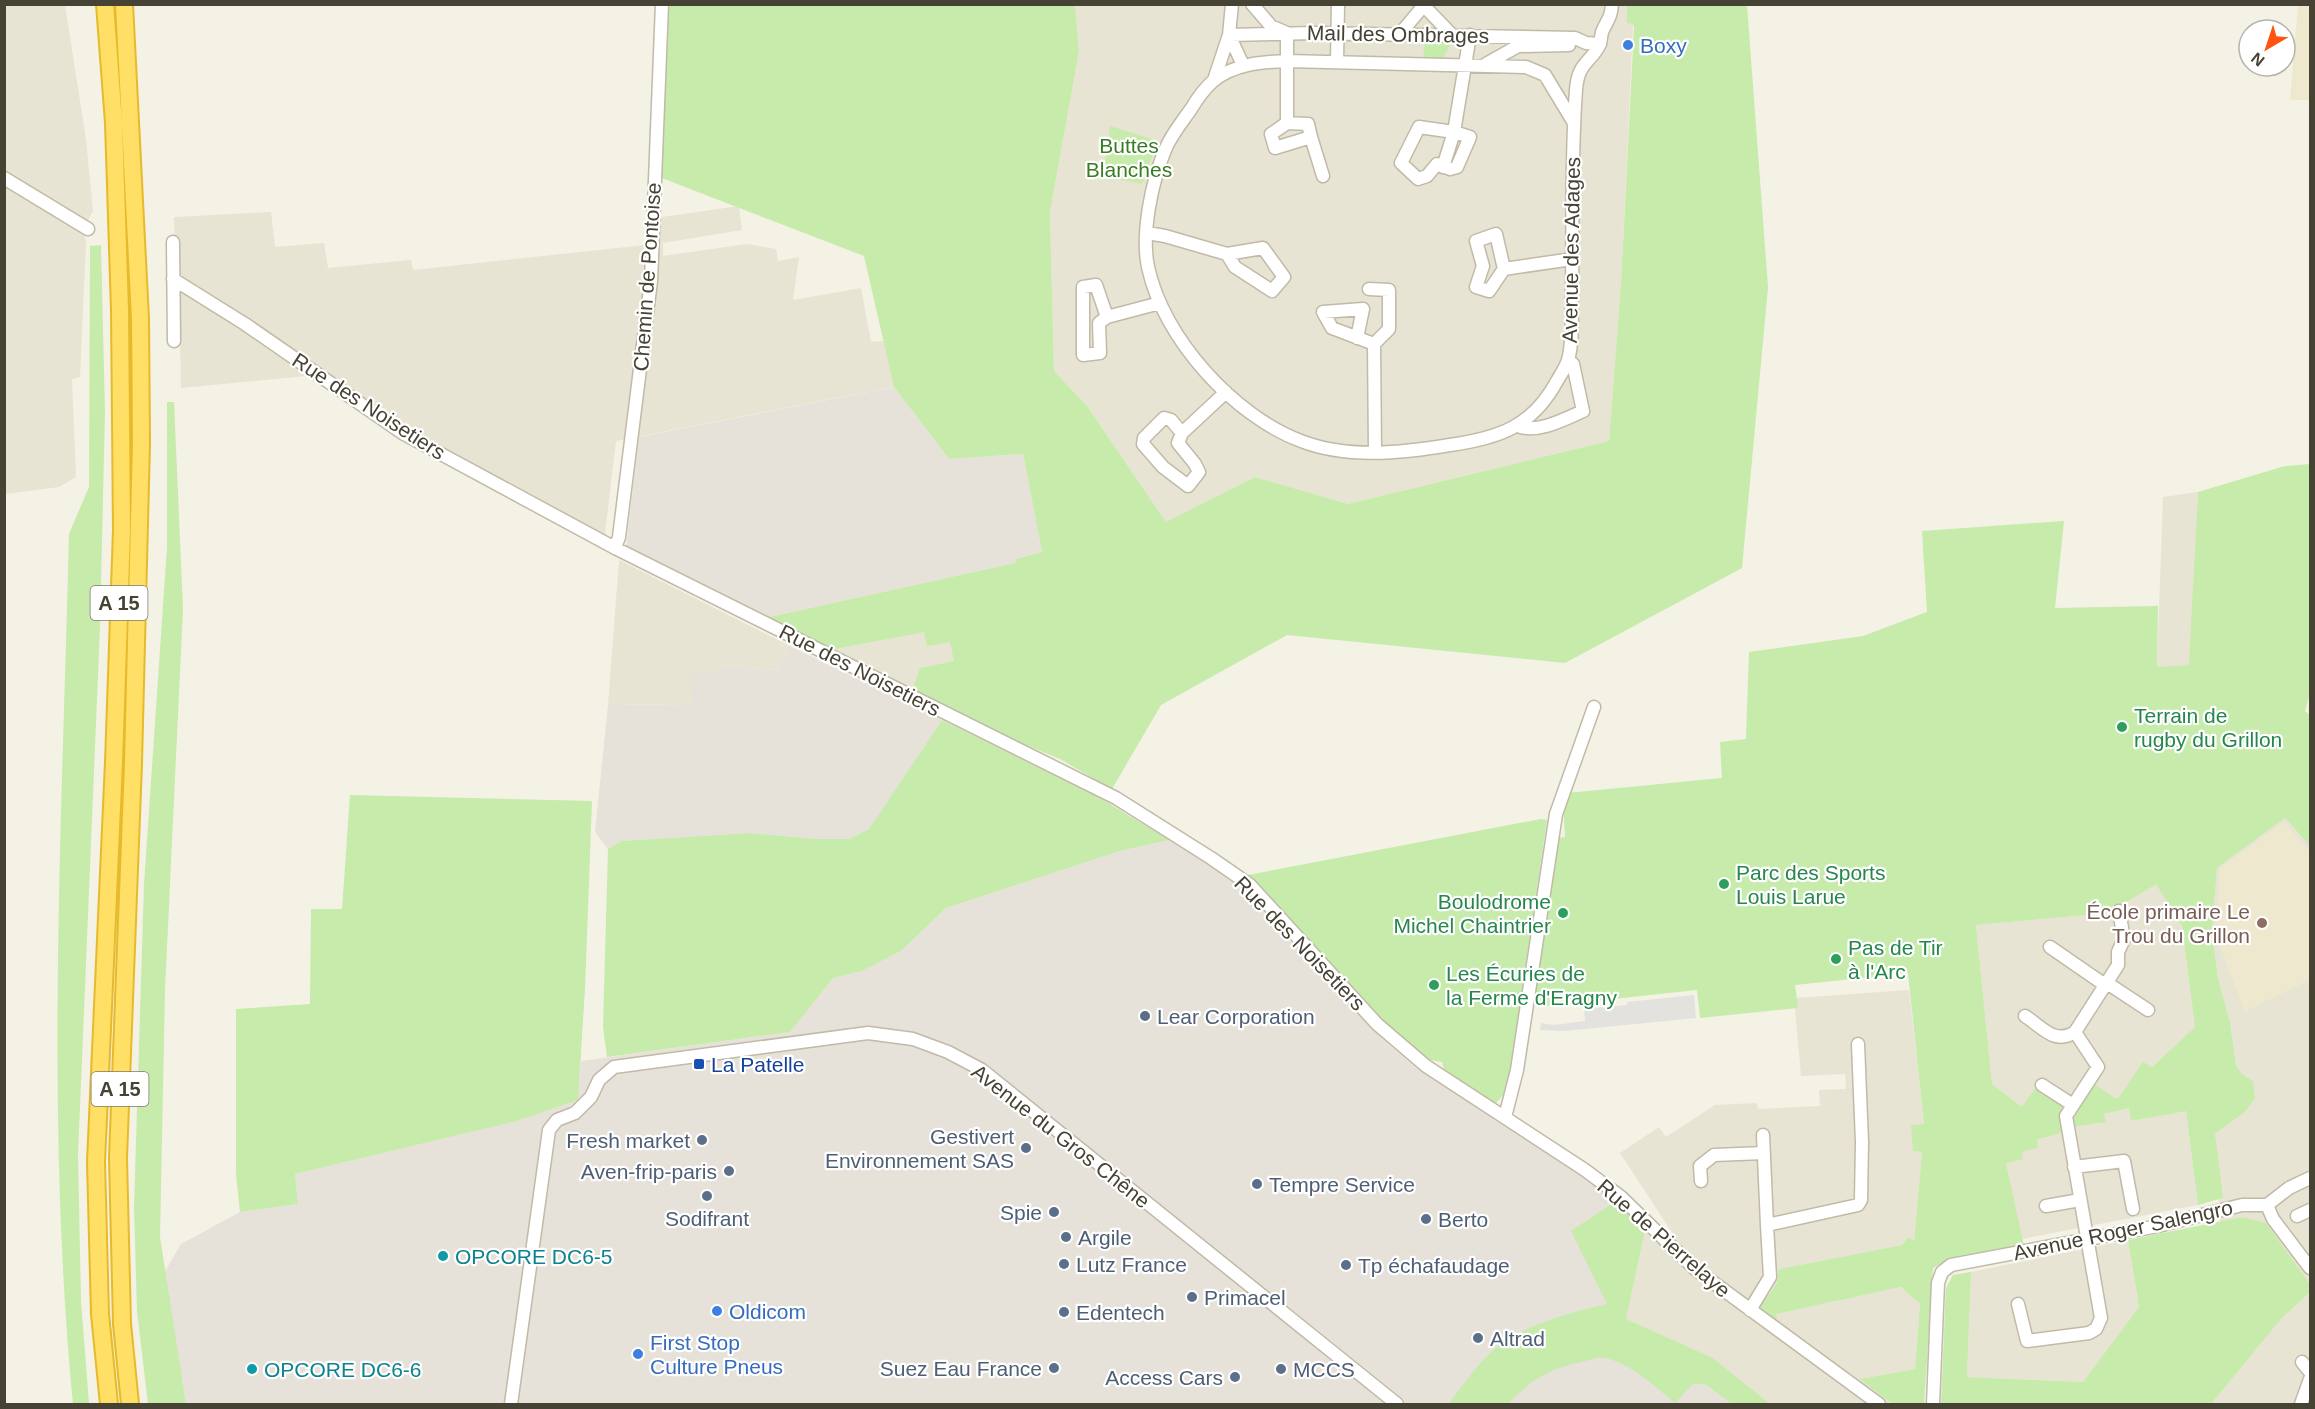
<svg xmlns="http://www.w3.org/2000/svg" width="2315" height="1409" font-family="Arial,sans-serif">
	<rect width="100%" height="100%" fill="#f4f1e5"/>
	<!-- residential -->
	<path fill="#e8e4d3" d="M 4,5 L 65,5 L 86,139 L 93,211 L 83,229 L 86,242 L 80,377 L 72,379 L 76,477 L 59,487 L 5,494 Z
		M 1075,5 L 1634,5 L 1621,284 L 1609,441 L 1348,504 L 1255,477 L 1166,522 L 1087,406 L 1054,371 L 1050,212 L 1079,51 Z
		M 739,206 L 742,230 L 663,243 L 663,256 L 747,244 L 776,249 L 778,261 L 799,257 L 793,300 L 861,288 L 871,342 L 894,340 L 903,385 L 616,441 L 603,550 L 390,432 L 306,376 L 181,388 L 180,336 L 177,336 L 174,217 L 271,212 L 275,247 L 324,243 L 328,268 L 411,260 L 413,270 L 645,245 L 648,219 Z
		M 2198,492 L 2190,665 L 2157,668 L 2163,497 Z
		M 619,560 L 790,646 L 777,670 L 732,667 L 693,704 L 608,705 Z
		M 924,631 L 951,642 L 954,661 L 920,668 L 912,689 L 830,650 Z
		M 2285,818 L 2310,846 L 2310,1284 L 2266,1223 L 2243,1217 L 2220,1222 L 2215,1134 L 2245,1112 L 2253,1081 L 2241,1073 L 2236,1065 L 2230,1022 L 2218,978 L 2212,934 L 2217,868 Z
		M 2156,883 L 2182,926 L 2195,1027 L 2152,1067 L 2143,1063 L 2119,1097 L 2115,1098 L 2093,1084 L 2105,1122 L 2104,1114 L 2129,1108 L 2132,1121 L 2186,1110 L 2198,1205 L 2022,1239 L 2006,1163 L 2037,1140 L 2046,1138 L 2023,1108 L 1992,1084 L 1976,925 L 2108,913 Z
		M 1909,990 L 1924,1124 L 1911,1125 L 1922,1152 L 1914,1241 L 1908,1237 L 1902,1245 L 1779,1269 L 1777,1283 L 1764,1298 L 1777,1321 L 1775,1314 L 1901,1287 L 1920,1304 L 1915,1369 L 1861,1379 L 1892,1404 L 1770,1404 L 1713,1358 L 1626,1319 L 1645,1230 L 1655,1221 L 1681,1246 L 1620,1153 L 1659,1127 L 1666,1137 L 1715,1105 L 1757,1103 L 1758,1109 L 1820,1106 L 1819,1090 L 1846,1089 L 1845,1074 L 1801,1076 L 1795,1009 L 1797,1008 L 1796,998 Z
		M 2128,1240 L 2139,1307 L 2083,1382 L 1967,1377 L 1971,1272 Z
		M 2310,1292 L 2310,1404 L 2211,1404 L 2281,1319 Z"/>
	<!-- industrial -->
	<path fill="#e6e2da" d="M 894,387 L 949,459 L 1023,454 L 1042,552 L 1016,559 L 1015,563 L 765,618 L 626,547 L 639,437 Z
		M 790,646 L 942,720 L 869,829 L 849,839 L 816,839 L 751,833 L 621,841 L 608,849 L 595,832 L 608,705 L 693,704 L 689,674 L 732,667 L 777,670 Z
		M 1169,840 L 1221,872 L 1253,901 L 1382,1039 L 1416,1068 L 1436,1079 L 1578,1172 L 1625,1208 L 1645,1230 L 1626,1319 L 1713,1358 L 1770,1404 L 186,1404 L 164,1273 L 181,1244 L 240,1212 L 298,1204 L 295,1174 L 517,1121 L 577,1100 L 581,1061 L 789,1032 L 833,978 L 862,971 L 901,951 L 946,908 L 1120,851 Z"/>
	<!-- education -->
	<path fill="#eee9ce" d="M 2298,5 L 2310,5 L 2310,100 L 2290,100 Z
		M 2284,822 L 2310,852 L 2310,980 L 2245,1011 L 2216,936 L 2220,868 Z"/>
	<!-- green -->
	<path fill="#c6ebab" d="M 669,5 L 1075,5 L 1079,51 L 1050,212 L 1054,371 L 1087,406 L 1166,522 L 1255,477 L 1348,504 L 1609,441 L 1621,284 L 1634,27 L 1633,24 L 1627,23 L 1627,5 L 1747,5 L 1768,287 L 1742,568 L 1565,663 L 1287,635 L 1161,705 L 1112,789 L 1060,759 L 941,710 L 945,706 L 912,689 L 920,668 L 954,661 L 950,642 L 927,646 L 924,632 L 830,650 L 765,618 L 1015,563 L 1016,559 L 1042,552 L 1023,454 L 949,459 L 894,387 L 864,256 L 654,175 Z
		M 1425,39 L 1453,39 L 1443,59 L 1423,59 Z
		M 1110,126 L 1158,141 L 1142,184 L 1103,176 Z
		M 101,245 L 105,412 L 100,626 L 78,1155 L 81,1301 L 89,1404 L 73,1404 C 45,1116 62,824 69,534 L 89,487 L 90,246 Z
		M 167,402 L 174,402 L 183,609 L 165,989 L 160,1237 L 186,1404 L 148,1404 L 137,1311 L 134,1207 L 144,885 L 167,547 Z
		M 2310,464 L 2310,693 L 2305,711 L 2310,715 L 2310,846 L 2285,818 L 2217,868 L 2212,934 L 2218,978 L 2230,1022 L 2236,1065 L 2241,1073 L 2253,1081 L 2255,1098 L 2245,1112 L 2215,1134 L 2223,1198 L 2198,1205 L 2186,1111 L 2131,1121 L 2129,1108 L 2104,1114 L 2106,1122 L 2070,1127 L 2069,1121 L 2093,1083 L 2115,1098 L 2119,1097 L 2143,1062 L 2152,1067 L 2195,1027 L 2182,926 L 2156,884 L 2108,913 L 1976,925 L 1992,1084 L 2022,1107 L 2037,1086 L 2065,1107 L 2063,1132 L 2037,1140 L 2038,1148 L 2022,1152 L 2023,1159 L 2006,1163 L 2024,1246 L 1948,1259 L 1933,1268 L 1924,1404 L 1892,1404 L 1860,1379 L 1915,1369 L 1920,1304 L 1901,1287 L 1776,1314 L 1777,1322 L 1762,1312 L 1761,1305 L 1777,1283 L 1779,1269 L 1902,1245 L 1908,1237 L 1914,1241 L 1922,1152 L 1913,1151 L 1911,1125 L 1924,1124 L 1908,973 L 1795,985 L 1798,1008 L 1700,1018 L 1697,990 L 1547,1006 L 1531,1000 L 1555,838 L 1565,837 L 1563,801 L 1567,793 L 1722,778 L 1720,742 L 1746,739 L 1749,652 L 1863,636 L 1927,612 L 1922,531 L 2064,521 L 2055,608 L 2158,606 L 2157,667 L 2189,665 L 2198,492 L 2285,466 Z
		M 942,720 L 1100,798 L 1169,840 L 1120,851 L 946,908 L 901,951 L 862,971 L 833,978 L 790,1032 L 607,1057 L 603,1027 L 608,849 L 621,841 L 751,833 L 816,839 L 849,839 L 869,829 Z
		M 350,795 L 592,801 L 585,988 L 578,1100 L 517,1121 L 295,1174 L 298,1204 L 240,1212 L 236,1174 L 236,1009 L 310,1004 L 311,909 L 342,909 Z
		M 1541,819 L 1547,820 L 1507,1091 L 1495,1104 L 1444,1069 L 1442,1062 L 1430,1060 L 1381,1024 L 1248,875 Z
		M 1616,1201 L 1645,1230 L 1626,1319 L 1713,1358 L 1770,1404 L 1732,1404 L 1705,1384 L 1693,1384 L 1675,1403 C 1654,1386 1632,1364 1605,1358 C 1598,1357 1589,1360 1582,1362 C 1548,1369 1532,1379 1508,1404 L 1449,1404 C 1465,1382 1483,1355 1507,1340 C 1538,1321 1572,1312 1607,1304 L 1571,1231 Z
		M 2243,1217 L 2266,1223 L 2310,1284 L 2310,1292 L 2281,1319 L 2211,1404 L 1941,1404 L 1946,1288 L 1953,1275 L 1971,1272 L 1967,1377 L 2083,1382 L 2139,1307 L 2128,1240 Z"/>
	<!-- parking -->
	<path fill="#e4e2de" d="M 1694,995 L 1696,1018 L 1565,1031 L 1540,1030 L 1541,1023 L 1554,1025 L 1585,1021 L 1584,1009 L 1627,1005 L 1627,1002 Z"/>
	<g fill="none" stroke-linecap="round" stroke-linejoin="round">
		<!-- minor casing -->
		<g stroke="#c0baa7" stroke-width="15">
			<path id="minor" d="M 1252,4 L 1271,26 L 1287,33 L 1287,123
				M 1425,7 L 1452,35
				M 1399,35 L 1425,4
				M 1337,62 L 1338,4
				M 1486,64 L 1518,46 L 1569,45
				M 1243,65 L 1229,35 L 1315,33 L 1575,38 L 1586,43 L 1600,44
				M 1214,80 L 1229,35 L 1232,4
				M 1287,123 L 1308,124 L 1311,137 L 1275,148 L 1271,134 Z
				M 1574,123 L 1545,75 L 1526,67 L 1287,61 C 1261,62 1234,64 1213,81 C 1204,89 1197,99 1191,109 C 1182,122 1171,135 1165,150 C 1152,181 1141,233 1148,267 C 1163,338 1234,416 1301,441 C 1347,459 1402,453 1450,445 C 1499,438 1532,427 1557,381 C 1561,374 1566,367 1568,360 C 1574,340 1571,309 1572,288 C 1573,222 1571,156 1576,90 C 1578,62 1590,64 1600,44 C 1601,40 1601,36 1602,32 C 1607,20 1611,19 1612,4
				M 1419,127 L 1454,132 L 1470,137 L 1457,167 L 1450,169 L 1437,164 L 1427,176 L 1418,179 L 1401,163 Z
				M 1311,137 L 1323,176
				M 1443,167 L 1454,132 L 1470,35
				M 4,178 L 88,229
				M 1147,233 L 1165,236 L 1227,254 L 1263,248 L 1284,277 L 1272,291 L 1235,267 L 1227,254
				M 173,242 L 174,341
				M 1504,269 L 1496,234 L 1476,241 L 1483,266 L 1476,287 L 1489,291 L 1504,269 L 1572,259
				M 173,279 L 245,324 L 404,434 L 615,548 L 1116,798 L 1211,858 L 1250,885 L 1377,1024 L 1426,1066 L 1585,1170 L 1621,1197 L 1695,1269 L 1879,1404
				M 1369,289 L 1389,290 L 1389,329 L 1374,344
				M 1107,317 L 1096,285 L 1083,287 L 1083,355 L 1100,353 L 1099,323 L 1107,317 L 1160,303
				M 1357,338 L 1363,309 L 1323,312 L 1332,328 L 1374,344
				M 1374,344 L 1375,452
				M 1518,426 C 1537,434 1565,419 1583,411 L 1573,364 L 1568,361
				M 1182,433 L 1171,420 L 1164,418 L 1144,438 L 1143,444 L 1163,467 L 1188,486 L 1199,472 L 1195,464 L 1178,443 L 1182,433 L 1226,392
				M 615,548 L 619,537 L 651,281 L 662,4
				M 2050,947 L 2105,985
				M 2107,983 L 2148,1010
				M 2075,1032 L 2118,965 L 2118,952 L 2124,939 L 2119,911
				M 2042,1085 L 2073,1105
				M 1505,1117 L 1517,1070 L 1556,814 L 1594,707
				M 1763,1135 L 1767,1225 L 1858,1205 L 1861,1200 L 1862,1142 L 1858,1044
				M 2074,1167 L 2124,1161 L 2133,1209
				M 1701,1181 L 1700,1166 L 1714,1155 L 1764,1153
				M 2267,1205 L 2273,1219 L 2310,1268
				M 2046,1206 L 2080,1200
				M 2297,1216 L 2310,1210
				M 2018,1304 L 2027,1341 L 2089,1333 L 2096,1329 L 2101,1318 L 2066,1116 L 2098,1067 L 2075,1032 C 2055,1045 2043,1028 2025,1016
				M 1750,1310 L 1770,1277 L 1767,1225
				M 2302,1362 L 2310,1372
				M 511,1404 L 549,1130 L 557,1120 L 575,1113 L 591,1097 L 599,1080 L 614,1067 L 868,1033 L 913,1039 L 948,1052 L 982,1070 L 1397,1404
				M 1933,1404 L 1938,1283 L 1942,1272 L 1951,1265 L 2158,1226 L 2242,1205 L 2267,1205 L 2289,1188 L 2310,1178
				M 2301,1404 L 2310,1379"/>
		</g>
		<!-- highway casing -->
		<g stroke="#e7ba2c" stroke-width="20">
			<path id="highway" d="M 105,4 L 114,123 L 120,310 L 122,530 L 114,762 L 96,1162 L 100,1314 L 109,1404
				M 124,4 L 140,319 L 141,443 L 133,763 L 118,1158 L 122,1324 L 130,1404"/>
		</g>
		<!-- minor -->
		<use href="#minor" stroke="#fff" stroke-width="12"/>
		<!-- highway -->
		<use href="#highway" stroke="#ffdf65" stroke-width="16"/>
	</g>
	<!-- markers -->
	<g fill="#3f7fe0" stroke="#fff" stroke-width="2">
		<circle cx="1628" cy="45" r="6"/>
		<circle cx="717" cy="1311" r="6"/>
		<circle cx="638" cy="1354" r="6"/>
	</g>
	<g fill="#2e9e5b" stroke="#fff" stroke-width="2">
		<circle cx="2122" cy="727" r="6"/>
		<circle cx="1724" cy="884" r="6"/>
		<circle cx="1563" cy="913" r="6"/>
		<circle cx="1836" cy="959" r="6"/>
		<circle cx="1434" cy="985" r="6"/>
	</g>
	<circle fill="#8d6e63" stroke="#fff" stroke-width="2" cx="2262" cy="923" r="6"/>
	<g fill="#5c6f8a" stroke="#fff" stroke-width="2">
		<circle cx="1145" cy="1016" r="6"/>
		<circle cx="702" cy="1140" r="6"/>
		<circle cx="1026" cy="1148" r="6"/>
		<circle cx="729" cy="1171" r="6"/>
		<circle cx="1257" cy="1184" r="6"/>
		<circle cx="707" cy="1196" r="6"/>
		<circle cx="1054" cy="1212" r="6"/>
		<circle cx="1426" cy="1219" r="6"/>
		<circle cx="1066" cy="1237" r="6"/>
		<circle cx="1064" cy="1264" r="6"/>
		<circle cx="1346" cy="1265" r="6"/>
		<circle cx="1192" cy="1297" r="6"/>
		<circle cx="1064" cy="1312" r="6"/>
		<circle cx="1478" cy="1338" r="6"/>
		<circle cx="1054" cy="1368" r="6"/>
		<circle cx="1281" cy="1369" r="6"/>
		<circle cx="1235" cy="1377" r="6"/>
	</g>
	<rect fill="#1a4fb4" stroke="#fff" stroke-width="2" x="693" y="1058" width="12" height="12" rx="3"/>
	<g fill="#0f9aa8" stroke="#fff" stroke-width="2">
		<circle cx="443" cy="1256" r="6"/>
		<circle cx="252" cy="1369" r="6"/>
	</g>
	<g text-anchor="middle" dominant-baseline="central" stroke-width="4.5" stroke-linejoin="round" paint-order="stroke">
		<!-- shield labels -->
		<g fill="#fff" stroke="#7e7b71" stroke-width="1.5">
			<rect x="90.5" y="586" width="57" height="34" rx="4.5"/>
			<rect x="91.5" y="1072" width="57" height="34" rx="4.5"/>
		</g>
		<g font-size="20" font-weight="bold" fill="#464234">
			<text x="119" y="603">A 15</text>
			<text x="120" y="1089">A 15</text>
		</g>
		<!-- street labels -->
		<g font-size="21" fill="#464234" stroke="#fff">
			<text transform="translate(1398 34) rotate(1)">Mail des Ombrages</text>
			<text transform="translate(1571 250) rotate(-89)">Avenue des Adages</text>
			<text transform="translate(647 277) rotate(-86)">Chemin de Pontoise</text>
			<text transform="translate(369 406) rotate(33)">Rue des Noisetiers</text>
			<text transform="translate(860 670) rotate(27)">Rue des Noisetiers</text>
			<text transform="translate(1300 943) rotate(46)">Rue des Noisetiers</text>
			<text transform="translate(1061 1136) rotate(38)">Avenue du Gros Chêne</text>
			<text transform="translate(2123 1230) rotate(-12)">Avenue Roger Salengro</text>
			<text transform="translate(1664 1238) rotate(41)">Rue de Pierrelaye</text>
		</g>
		<!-- shop labels -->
		<g font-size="21" fill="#366cbe" stroke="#fff" text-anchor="start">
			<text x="1640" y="45">Boxy</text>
			<text x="729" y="1311">Oldicom</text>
			<text x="650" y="1342">First Stop<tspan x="650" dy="24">Culture Pneus</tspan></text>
		</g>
		<!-- park labels -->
		<g font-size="21" fill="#3a7c24" stroke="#fff">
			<text x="1129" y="145">Buttes<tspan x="1129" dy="24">Blanches</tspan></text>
		</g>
		<!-- leisure labels -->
		<g font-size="21" fill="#27864d" stroke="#fff" text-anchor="start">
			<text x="2134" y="715">Terrain de<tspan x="2134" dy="24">rugby du Grillon</tspan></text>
			<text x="1736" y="872">Parc des Sports<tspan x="1736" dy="24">Louis Larue</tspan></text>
			<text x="1551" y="901" text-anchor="end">Boulodrome<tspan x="1551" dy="24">Michel Chaintrier</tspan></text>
			<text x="1848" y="947">Pas de Tir<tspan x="1848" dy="24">à l'Arc</tspan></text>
			<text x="1446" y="973">Les Écuries de<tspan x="1446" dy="24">la Ferme d'Eragny</tspan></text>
		</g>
		<!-- education labels -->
		<g font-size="21" fill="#785e54" stroke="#fff" text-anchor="end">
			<text x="2250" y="911">École primaire Le<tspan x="2250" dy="24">Trou du Grillon</tspan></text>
		</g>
		<!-- service labels -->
		<g font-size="21" fill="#4e5e75" stroke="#fff" text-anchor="start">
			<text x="1157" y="1016">Lear Corporation</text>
			<text x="1014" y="1136" text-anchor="end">Gestivert<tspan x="1014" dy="24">Environnement SAS</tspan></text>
			<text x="690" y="1140" text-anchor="end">Fresh market</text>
			<text x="717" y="1171" text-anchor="end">Aven-frip-paris</text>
			<text x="1269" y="1184">Tempre Service</text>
			<text x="1042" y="1212" text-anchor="end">Spie</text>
			<text x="707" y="1218" text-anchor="middle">Sodifrant</text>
			<text x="1438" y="1219">Berto</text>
			<text x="1078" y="1237">Argile</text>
			<text x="1076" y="1264">Lutz France</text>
			<text x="1358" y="1265">Tp échafaudage</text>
			<text x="1204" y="1297">Primacel</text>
			<text x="1076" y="1312">Edentech</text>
			<text x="1490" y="1338">Altrad</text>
			<text x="1042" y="1368" text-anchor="end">Suez Eau France</text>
			<text x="1293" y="1369">MCCS</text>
			<text x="1223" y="1377" text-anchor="end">Access Cars</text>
		</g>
		<!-- transit labels -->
		<g font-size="21" fill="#164399" stroke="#fff" text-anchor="start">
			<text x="711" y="1064">La Patelle</text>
		</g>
		<!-- culture labels -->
		<g font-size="21" fill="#0d838f" stroke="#fff" text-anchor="start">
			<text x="455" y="1256">OPCORE DC6-5</text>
			<text x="264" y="1369">OPCORE DC6-6</text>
		</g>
	</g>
	<!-- border -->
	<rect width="2315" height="1409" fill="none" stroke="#464234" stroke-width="12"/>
	<!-- north arrow -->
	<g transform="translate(2267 48) rotate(219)"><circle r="28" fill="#ffffff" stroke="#b5b3ae" stroke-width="1.5"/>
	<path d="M0-4.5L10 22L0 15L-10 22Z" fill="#ff5311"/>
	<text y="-9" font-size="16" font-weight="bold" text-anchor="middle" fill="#464234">N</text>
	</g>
</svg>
